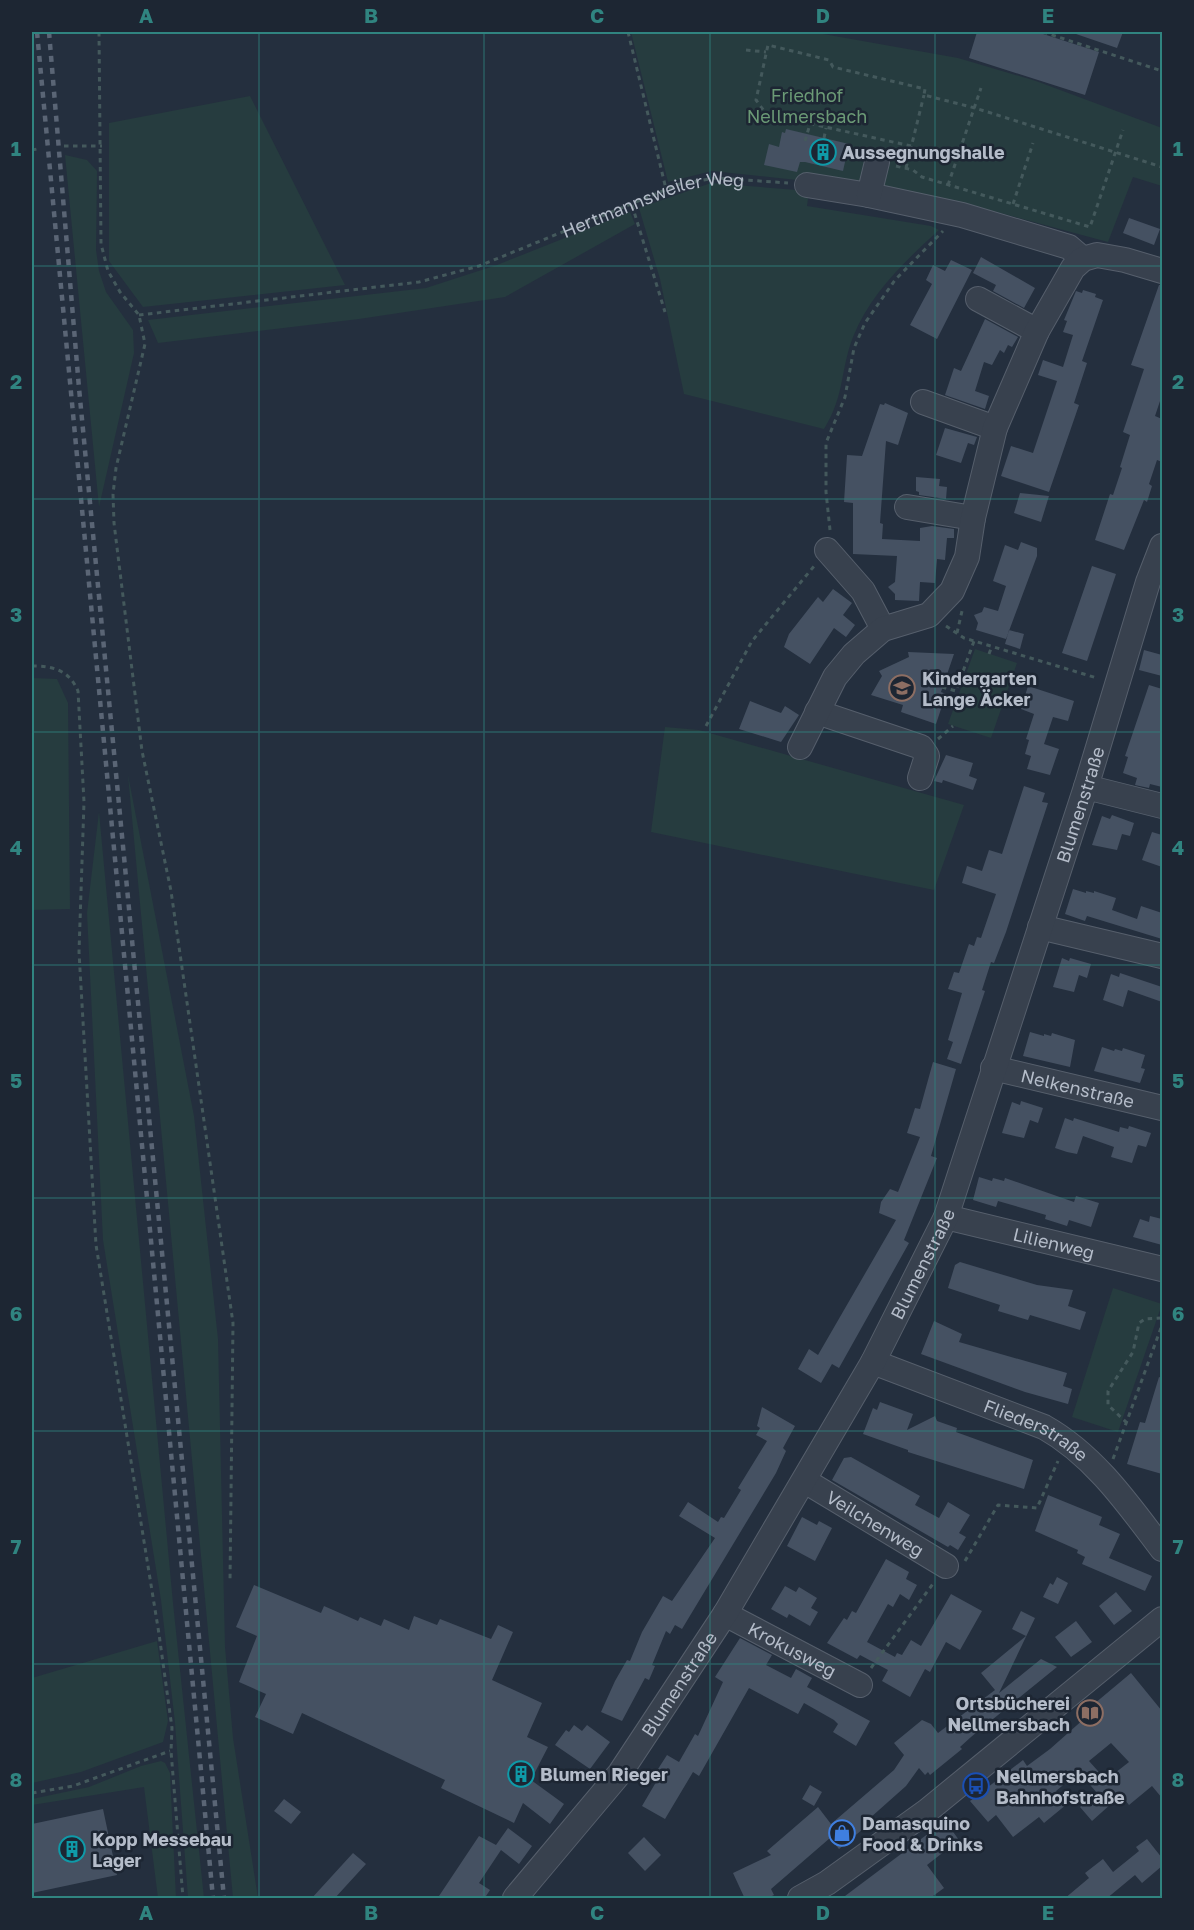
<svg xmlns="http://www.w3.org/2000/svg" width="1194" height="1930" font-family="'Golos Text',sans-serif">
	<rect width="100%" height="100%" fill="#242f3e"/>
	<!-- green -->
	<path fill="#263c3f" d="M 631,32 L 812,32 L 958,58 L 1036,81 L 1162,128 L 1162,186 L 1133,177 L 1108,242 L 970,205 L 854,186 L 712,171 L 668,182 Z
		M 250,96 L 345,285 L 143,307 L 109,261 L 109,123 Z
		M 65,155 L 87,160 L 97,171 L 96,250 L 99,271 L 106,292 L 133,330 L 134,353 L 99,507 Z
		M 711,183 L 809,191 L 807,206 L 931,226 L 939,230 C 905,261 870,294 853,337 C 840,371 845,395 824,429 L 684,394 L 660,279 L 639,208 Z
		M 630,212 L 635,224 L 505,297 L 359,319 L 158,343 L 148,320 L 426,288 L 497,265 Z
		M 975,649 L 1017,663 L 991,738 L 948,724 Z
		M 32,678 L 57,679 L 68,703 L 70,909 L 32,910 Z
		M 665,727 L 699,730 L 964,805 L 934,890 L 651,832 Z
		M 128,775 L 194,1116 L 218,1339 L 225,1647 L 233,1738 L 258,1898 L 233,1898 Z
		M 99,812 L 173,1603 L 204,1898 L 188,1898 L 175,1723 L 161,1600 L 103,1240 L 87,913 Z
		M 1113,1288 L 1162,1304 L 1118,1432 L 1072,1417 Z
		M 157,1641 L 168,1721 L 163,1742 L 81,1772 L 32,1783 L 32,1678 Z
		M 161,1761 L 165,1763 L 170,1773 L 176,1898 L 158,1898 L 144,1787 L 32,1805 L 32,1799 L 89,1787 L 141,1766 Z"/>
	<!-- building -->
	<path fill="#455162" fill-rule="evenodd" d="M 977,32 L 1037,32 L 1099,52 L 1085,95 L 969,58 Z
		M 1076,32 L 1123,32 L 1117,48 L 1076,34 Z
		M 786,129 L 849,144 L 843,171 L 805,162 L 800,162 L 797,172 L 764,165 L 769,144 L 779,147 L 782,132 L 785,133 Z
		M 1129,218 L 1160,229 L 1154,245 L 1123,233 Z
		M 981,257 L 1035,288 L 1024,308 L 993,291 L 996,285 L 973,273 Z
		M 951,260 L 972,270 L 937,339 L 910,325 L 932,284 L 926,280 L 933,265 L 945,271 Z
		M 1159,285 L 1162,285 L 1162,395 L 1155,416 L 1162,419 L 1162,462 L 1157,460 L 1149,484 L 1152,486 L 1147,502 L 1144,500 L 1124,550 L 1095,540 L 1110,494 L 1113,495 L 1122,468 L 1120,467 L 1130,435 L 1123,432 L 1144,369 L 1131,365 Z
		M 1083,290 L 1096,294 L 1095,297 L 1103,300 L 1082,361 L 1087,363 L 1074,403 L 1079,405 L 1049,492 L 1001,476 L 1011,446 L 1033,453 L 1057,381 L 1038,375 L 1043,360 L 1063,367 L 1073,335 L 1063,332 L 1067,321 L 1064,320 L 1076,291 L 1082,293 Z
		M 985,319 L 1018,337 L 1012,347 L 1008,345 L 1004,353 L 1000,350 L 992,365 L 984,362 L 975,391 L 989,396 L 985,409 L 945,395 L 954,368 L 961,371 Z
		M 885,403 L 908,413 L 898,445 L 886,441 L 880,523 L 883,524 L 882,539 L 920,541 L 920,528 L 932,526 L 954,529 L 954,538 L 947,538 L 945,560 L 937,559 L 935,583 L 920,582 L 919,601 L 895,600 L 895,594 L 888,587 L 895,582 L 897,556 L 853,554 L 853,503 L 844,502 L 847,455 L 862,456 L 880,404 L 884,405 Z
		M 945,428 L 977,437 L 974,445 L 968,443 L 961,463 L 936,455 Z
		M 916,477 L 940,479 L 939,486 L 947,487 L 946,499 L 919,495 L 919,492 L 916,491 Z
		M 1020,493 L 1049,496 L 1041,522 L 1014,513 Z
		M 1021,542 L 1037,548 L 1037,556 L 1006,639 L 976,630 L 978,623 L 974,615 L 982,612 L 984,607 L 998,611 L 1006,586 L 993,581 L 1005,545 L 1018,550 Z
		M 1092,566 L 1116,574 L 1087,661 L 1062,653 Z
		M 833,589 L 852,603 L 843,615 L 855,625 L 846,637 L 834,628 L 810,664 L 784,647 L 789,634 L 818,597 L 823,602 Z
		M 1009,630 L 1024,634 L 1020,649 L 1005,644 Z
		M 1144,650 L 1162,655 L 1162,676 L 1139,670 Z
		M 908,652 L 954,654 L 941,692 L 946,694 L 936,724 L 901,712 L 903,705 L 871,695 L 882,676 L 879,671 L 909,657 Z
		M 1149,685 L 1162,689 L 1162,787 L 1150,784 L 1149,788 L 1135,785 L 1137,778 L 1123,773 L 1128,757 L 1125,756 Z
		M 1028,686 L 1074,701 L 1068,721 L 1053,717 L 1044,744 L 1059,749 L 1050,775 L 1027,769 L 1031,756 L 1025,754 L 1029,740 L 1026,739 L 1034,714 L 1021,709 Z
		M 750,701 L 781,713 L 785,706 L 799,715 L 781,742 L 739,729 Z
		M 946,755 L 973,763 L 969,776 L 977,779 L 973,790 L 943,780 L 942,783 L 934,781 Z
		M 1024,786 L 1045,793 L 1042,802 L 1048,803 L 1006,932 L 994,963 L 991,962 L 982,990 L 985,991 L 961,1064 L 947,1059 L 953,1042 L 948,1040 L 962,993 L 948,989 L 954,972 L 959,973 L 969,944 L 974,946 L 977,937 L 981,938 L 996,894 L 962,883 L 967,866 L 982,871 L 989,850 L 1002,854 Z
		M 1112,815 L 1134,823 L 1130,836 L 1122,834 L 1117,850 L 1092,845 L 1102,816 L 1110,819 Z
		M 1152,832 L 1162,835 L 1162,867 L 1142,860 Z
		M 1073,889 L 1086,893 L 1086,891 L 1094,893 L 1094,891 L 1116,898 L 1112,910 L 1137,919 L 1141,906 L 1162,913 L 1162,939 L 1087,916 L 1085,921 L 1065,914 Z
		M 1062,958 L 1069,961 L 1070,958 L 1091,964 L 1087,978 L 1079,975 L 1074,992 L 1053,987 Z
		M 1120,973 L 1162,987 L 1162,1002 L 1128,990 L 1123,1007 L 1103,1000 L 1111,974 L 1119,977 Z
		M 1030,1032 L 1044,1036 L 1044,1034 L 1051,1036 L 1052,1033 L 1075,1040 L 1070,1067 L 1023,1056 Z
		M 1102,1047 L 1114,1051 L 1115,1049 L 1122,1051 L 1123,1048 L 1145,1055 L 1141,1068 L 1145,1069 L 1140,1083 L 1094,1071 Z
		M 933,1062 L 956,1069 L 931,1156 L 937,1158 L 904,1240 L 909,1243 L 839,1368 L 832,1364 L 821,1383 L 798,1369 L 809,1349 L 818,1355 L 896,1220 L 879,1213 L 881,1202 L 890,1189 L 898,1192 L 920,1137 L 907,1133 L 915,1108 L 920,1109 Z
		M 1021,1101 L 1043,1108 L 1038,1123 L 1030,1120 L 1024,1138 L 1002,1133 L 1012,1102 L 1020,1105 Z
		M 1065,1118 L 1073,1121 L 1074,1118 L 1119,1132 L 1120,1127 L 1128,1129 L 1129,1126 L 1151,1133 L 1146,1147 L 1138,1145 L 1132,1163 L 1111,1157 L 1114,1147 L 1083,1136 L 1077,1154 L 1067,1152 L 1055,1148 Z
		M 979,1177 L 992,1181 L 993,1178 L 1004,1181 L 1005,1178 L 1074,1202 L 1076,1196 L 1099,1203 L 1091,1227 L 1069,1220 L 1067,1226 L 1045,1219 L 1046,1215 L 998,1201 L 996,1207 L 973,1200 Z
		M 1150,1216 L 1162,1219 L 1162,1245 L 1133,1237 L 1140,1219 L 1149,1222 Z
		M 960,1262 L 1037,1285 L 1073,1290 L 1068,1306 L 1086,1312 L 1080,1330 L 1030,1315 L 1028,1320 L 998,1311 L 1000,1305 L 948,1288 L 955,1265 Z
		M 934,1321 L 962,1334 L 959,1342 L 1067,1373 L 1063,1386 L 1072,1389 L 1068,1404 L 1025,1392 L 921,1354 Z
		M 1159,1377 L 1162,1378 L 1162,1474 L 1127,1464 L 1140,1422 L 1145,1423 Z
		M 880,1402 L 913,1414 L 907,1430 L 935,1416 L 937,1421 L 957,1428 L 956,1432 L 1033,1460 L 1024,1489 L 908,1452 L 908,1450 L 863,1434 L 873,1408 L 877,1410 Z
		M 762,1407 L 795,1426 L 783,1448 L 786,1451 L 776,1473 L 682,1629 L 675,1625 L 670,1634 L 666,1631 L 652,1665 L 655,1666 L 649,1680 L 645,1678 L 622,1721 L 601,1712 L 615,1681 L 627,1660 L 630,1661 L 642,1632 L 663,1596 L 672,1601 L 715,1538 L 679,1516 L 688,1502 L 718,1522 L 721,1517 L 724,1518 L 741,1490 L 738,1488 L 767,1441 L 756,1435 L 760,1428 L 757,1426 Z
		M 851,1457 L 920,1496 L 915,1505 L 939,1518 L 948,1502 L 970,1515 L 959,1533 L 966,1537 L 958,1550 L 950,1545 L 948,1547 L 832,1480 L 844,1458 Z
		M 1048,1495 L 1102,1517 L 1099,1525 L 1120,1534 L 1109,1558 L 1152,1576 L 1145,1591 L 1082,1564 L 1085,1557 L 1077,1553 L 1078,1550 L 1035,1531 Z
		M 802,1517 L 817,1525 L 819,1521 L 832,1528 L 815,1561 L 787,1546 Z
		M 886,1559 L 909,1572 L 906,1579 L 917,1585 L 909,1600 L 900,1594 L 893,1607 L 888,1604 L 867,1642 L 895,1657 L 897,1653 L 902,1655 L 911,1640 L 921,1646 L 951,1594 L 982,1611 L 960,1650 L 946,1642 L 930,1672 L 925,1669 L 910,1697 L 882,1681 L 888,1670 L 860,1655 L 857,1659 L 827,1643 L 844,1618 L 847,1620 L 852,1611 L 856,1613 Z
		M 1057,1577 L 1068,1583 L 1058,1604 L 1043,1597 L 1050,1583 L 1053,1585 Z
		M 254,1585 L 321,1613 L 324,1606 L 358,1621 L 360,1617 L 381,1626 L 384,1619 L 409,1630 L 414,1616 L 437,1625 L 440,1619 L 491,1639 L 498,1625 L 513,1632 L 492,1680 L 542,1703 L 527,1737 L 548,1747 L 531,1780 L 564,1804 L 550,1824 L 523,1803 L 514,1823 L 441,1788 L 445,1780 L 302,1713 L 293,1734 L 255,1717 L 266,1694 L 239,1682 L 257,1636 L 236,1627 Z
		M 785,1586 L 796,1592 L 799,1587 L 817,1598 L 811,1608 L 818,1612 L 810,1626 L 789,1614 L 787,1618 L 771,1609 Z
		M 1116,1592 L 1132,1611 L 1114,1625 L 1099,1606 Z
		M 1021,1611 L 1035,1618 L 999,1693 L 1041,1659 L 1057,1667 L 971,1737 L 960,1747 L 962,1749 L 930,1775 L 928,1772 L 925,1775 L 919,1768 L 906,1786 L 861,1826 L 863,1829 L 839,1849 L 830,1838 L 771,1889 L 774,1895 L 766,1899 L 745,1899 L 733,1873 L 771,1855 L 767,1851 L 818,1807 L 831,1824 L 894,1770 L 904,1755 L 894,1743 L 922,1720 L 931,1724 L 938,1733 L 995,1690 L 981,1673 L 1026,1636 L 1012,1629 Z
		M 1076,1621 L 1092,1642 L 1071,1657 L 1055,1637 Z
		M 740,1638 L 772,1655 L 766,1665 L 791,1678 L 796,1669 L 812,1678 L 807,1687 L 870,1721 L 856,1746 L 833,1732 L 838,1724 L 834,1720 L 804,1703 L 798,1714 L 749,1688 L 699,1776 L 693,1772 L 665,1819 L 642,1806 L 662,1772 L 658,1769 L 667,1755 L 679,1762 L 695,1734 L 698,1736 L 723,1682 L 715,1677 Z
		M 1131,1673 L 1162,1711 L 1162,1798 L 1152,1786 L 1129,1805 L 1121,1795 L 1092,1821 L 1080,1807 L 1097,1793 L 1079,1772 L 1056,1791 L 1067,1804 L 1044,1823 L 1039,1817 L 1013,1837 L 996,1815 L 988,1822 L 970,1801 L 1023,1760 L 1027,1766 L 1050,1749 L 1085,1718 L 1082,1714 ZM 1111,1743 L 1129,1762 L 1106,1780 L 1089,1761 Z
		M 574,1725 L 582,1731 L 587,1725 L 610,1742 L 590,1769 L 555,1745 L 566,1730 L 569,1732 Z
		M 810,1785 L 822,1792 L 814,1806 L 802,1799 Z
		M 284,1799 L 301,1812 L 291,1824 L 274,1811 Z
		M 103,1809 L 117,1875 L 32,1893 L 32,1824 Z
		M 945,1821 L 959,1840 L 927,1865 L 944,1888 L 929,1899 L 841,1899 Z
		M 508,1828 L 532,1846 L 519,1864 L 501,1850 L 479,1883 L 490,1890 L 484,1899 L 437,1899 L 479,1836 L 496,1845 Z
		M 644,1837 L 661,1855 L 645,1871 L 628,1853 Z
		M 1147,1839 L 1162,1858 L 1162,1866 L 1142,1883 L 1135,1875 L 1106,1899 L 1064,1899 L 1089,1878 L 1085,1873 L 1103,1859 L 1113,1872 L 1139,1851 L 1136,1847 Z
		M 353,1853 L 366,1864 L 334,1899 L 311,1899 Z"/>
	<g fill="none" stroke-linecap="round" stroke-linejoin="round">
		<!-- minor casing -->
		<g stroke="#565f6c" stroke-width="26">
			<g id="minor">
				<path d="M 807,185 L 869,195 L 962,215 L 1069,247 L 1083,259"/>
				<path d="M 869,195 L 877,162"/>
				<path d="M 978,299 L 1037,331"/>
				<path d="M 923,402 L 995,428"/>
				<path d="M 907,507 L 973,518"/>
				<path d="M 827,550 L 863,591 L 883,629"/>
				<path d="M 817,712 L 921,747 L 927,756 L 920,778"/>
				<path d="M 800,747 L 835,677 L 854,654 L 883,629 L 929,615 L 952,591 L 967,557 L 973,518 L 995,428 L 1037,331 L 1073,268 L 1083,259 L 1097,255 L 1125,260 L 1162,271"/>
				<path d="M 1086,787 L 1162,806"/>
				<path d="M 1040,927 L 1162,956"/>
				<path id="s2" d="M 993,1068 L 1162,1108"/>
				<path id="s3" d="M 946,1217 L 1162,1269"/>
				<path id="s4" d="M 873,1362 L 1044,1427 C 1094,1455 1128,1504 1162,1549"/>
				<path id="s5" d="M 805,1481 L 946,1566"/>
				<path id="s6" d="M 725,1614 L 860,1685"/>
				<path id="s7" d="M 515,1898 L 620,1773 L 725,1614 L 873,1362 L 946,1217 L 1086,787 L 1148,582 L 1162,546"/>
				<path d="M 800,1898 L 827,1883 L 927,1811 L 1162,1619"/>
			</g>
		</g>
		<!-- path -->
		<g stroke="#44595c" stroke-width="3" stroke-dasharray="4.5 4.5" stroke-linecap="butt">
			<path d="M 99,32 L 101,244 L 108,271 L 120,292 L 139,315 L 145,344 L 116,468 L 113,494 L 114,523 L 142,751 L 171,891 L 233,1323 L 230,1582"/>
			<path d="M 628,32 L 666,189"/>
			<path d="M 1043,32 L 1162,71"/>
			<path d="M 746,50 L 766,52"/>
			<path d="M 824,138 L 826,128"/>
			<path d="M 805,141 L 810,124"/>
			<path d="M 64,146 L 102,146"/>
			<path d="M 911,146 L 771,115 L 764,111 L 756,100 L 768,45 L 829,60 L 833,67 L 925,89 L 924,95 L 975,108 L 1162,167"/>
			<path d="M 32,150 L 37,149"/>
			<path d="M 846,156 L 857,159"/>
			<path d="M 896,166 L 913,170 L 922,177 L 1090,227 L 1123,130"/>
			<path d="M 906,168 L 924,95"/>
			<path d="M 948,185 L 981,88"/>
			<path d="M 1013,204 L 1033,143"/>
			<path d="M 632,205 L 665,312"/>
			<path id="s1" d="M 139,315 L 419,282 L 479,266 L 680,184 L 716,178 L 788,183"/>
			<path d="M 830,530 L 826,492 L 826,443 L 845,397 L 854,348 L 865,323 L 895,280 L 943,231"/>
			<path d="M 946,626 L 964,638 L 1097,678"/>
			<path d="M 957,633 L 962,611"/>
			<path d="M 989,654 L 992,646"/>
			<path d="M 32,666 C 53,666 69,670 78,691 L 84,802 L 79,952 L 96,1245 L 159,1634 L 172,1728 L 171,1751 L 183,1898"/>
			<path d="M 942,687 L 956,691 L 974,641"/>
			<path d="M 706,726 L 752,641 L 815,565"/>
			<path d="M 938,739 L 953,726"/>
			<path d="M 1127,1423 L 1108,1405 L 1108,1391 L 1133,1352 L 1139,1323 L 1145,1319 L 1162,1318"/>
			<path d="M 1113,1459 L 1162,1325"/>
			<path d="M 965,1561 L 998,1505 L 1037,1508 L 1058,1461"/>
			<path d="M 871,1668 L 935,1581"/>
			<path d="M 32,1793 L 73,1786 L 170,1751"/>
		</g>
		<!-- minor -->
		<use href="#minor" stroke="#38414e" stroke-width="24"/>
		<!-- rail -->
		<path stroke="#5a6575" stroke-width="4.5" stroke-dasharray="6 6" stroke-linecap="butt" d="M 37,32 L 213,1898
			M 49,32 L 79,388 L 224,1898"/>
	</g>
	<!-- grid -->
	<path fill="none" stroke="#308480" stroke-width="1.5" stroke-opacity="0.55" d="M 259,32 L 259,1898M 484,32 L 484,1898M 710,32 L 710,1898M 935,32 L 935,1898M 32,266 L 1162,266M 32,499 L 1162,499M 32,732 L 1162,732M 32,965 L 1162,965M 32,1198 L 1162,1198M 32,1431 L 1162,1431M 32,1664 L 1162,1664"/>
	<!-- icons -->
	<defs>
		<g id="building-ring" transform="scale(1.35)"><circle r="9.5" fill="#1d2633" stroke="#0f9aa8" stroke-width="1.5"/><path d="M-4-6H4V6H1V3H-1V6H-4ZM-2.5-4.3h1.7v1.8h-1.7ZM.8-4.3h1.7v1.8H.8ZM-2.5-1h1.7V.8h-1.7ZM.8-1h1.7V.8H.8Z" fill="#0f9aa8"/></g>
		<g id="school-ring" transform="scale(1.35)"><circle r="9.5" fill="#1d2633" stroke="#8d6e63" stroke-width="1.5"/><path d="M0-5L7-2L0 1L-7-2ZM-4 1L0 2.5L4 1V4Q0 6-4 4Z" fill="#8d6e63"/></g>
		<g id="library-ring" transform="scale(1.35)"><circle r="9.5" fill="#1d2633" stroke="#8d6e63" stroke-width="1.5"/><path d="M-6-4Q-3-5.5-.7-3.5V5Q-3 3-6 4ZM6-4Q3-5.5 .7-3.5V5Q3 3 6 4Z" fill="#8d6e63"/></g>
		<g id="bus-ring" transform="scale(1.35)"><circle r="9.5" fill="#1d2633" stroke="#1a4fb4" stroke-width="1.5"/><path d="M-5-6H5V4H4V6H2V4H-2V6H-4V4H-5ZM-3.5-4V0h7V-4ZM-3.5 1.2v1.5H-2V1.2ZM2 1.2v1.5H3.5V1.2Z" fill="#1a4fb4"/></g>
		<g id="shop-ring" transform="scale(1.35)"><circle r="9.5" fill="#1d2633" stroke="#3f7fe0" stroke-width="1.5"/><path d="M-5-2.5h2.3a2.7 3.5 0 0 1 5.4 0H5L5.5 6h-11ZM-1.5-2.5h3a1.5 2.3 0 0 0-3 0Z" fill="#3f7fe0"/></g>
	</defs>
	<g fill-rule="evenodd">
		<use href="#building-ring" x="823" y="152"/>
		<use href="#school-ring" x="902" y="688"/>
		<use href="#library-ring" x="1090" y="1713"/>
		<use href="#building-ring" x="521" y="1774"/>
		<use href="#bus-ring" x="976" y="1786"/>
		<use href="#shop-ring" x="842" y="1833"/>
		<use href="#building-ring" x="72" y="1849"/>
	</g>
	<g text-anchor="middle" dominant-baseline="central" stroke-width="5" stroke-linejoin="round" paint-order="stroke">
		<!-- park labels -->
		<g font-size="18" fill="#6b9a76" stroke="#1d2633">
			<text x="807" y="95">Friedhof<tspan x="807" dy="21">Nellmersbach</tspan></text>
		</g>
		<!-- poi labels -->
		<g font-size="18" font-weight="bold" fill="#b4bcc9" stroke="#1d2633" text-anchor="start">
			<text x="842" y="152">Aussegnungshalle</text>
			<text x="922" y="678">Kindergarten<tspan x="922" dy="21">Lange Äcker</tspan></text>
			<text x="1070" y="1703" text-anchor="end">Ortsbücherei<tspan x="1070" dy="21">Nellmersbach</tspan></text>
			<text x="540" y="1774">Blumen Rieger</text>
			<text x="996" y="1776">Nellmersbach<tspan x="996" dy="21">Bahnhofstraße</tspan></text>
			<text x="862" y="1823">Damasquino<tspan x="862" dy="21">Food &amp; Drinks</tspan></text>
			<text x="92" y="1839">Kopp Messebau<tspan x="92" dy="21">Lager</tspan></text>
		</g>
		<!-- street labels -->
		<g font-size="18" fill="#b4bcc9" stroke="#1d2633">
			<text stroke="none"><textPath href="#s1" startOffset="530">Hertmannsweiler Weg</textPath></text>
			<text stroke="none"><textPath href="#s7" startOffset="1242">Blumenstraße</textPath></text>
			<text stroke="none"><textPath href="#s2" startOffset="87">Nelkenstraße</textPath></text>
			<text stroke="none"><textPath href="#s3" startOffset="111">Lilienweg</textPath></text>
			<text stroke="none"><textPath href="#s7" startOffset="756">Blumenstraße</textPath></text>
			<text stroke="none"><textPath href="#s4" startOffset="177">Fliederstraße</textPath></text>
			<text stroke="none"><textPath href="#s5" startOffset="82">Veilchenweg</textPath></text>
			<text stroke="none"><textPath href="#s6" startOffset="76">Krokusweg</textPath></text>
			<text stroke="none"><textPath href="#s7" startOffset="270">Blumenstraße</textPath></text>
		</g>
	</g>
	<!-- border -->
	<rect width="1194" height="1930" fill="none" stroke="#1d2633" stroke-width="66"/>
	<rect x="33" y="33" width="1128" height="1864" fill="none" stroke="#308480" stroke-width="2"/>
	<g font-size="20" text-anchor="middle" font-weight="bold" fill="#308480">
		<text x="146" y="23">A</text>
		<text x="371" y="23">B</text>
		<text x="597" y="23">C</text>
		<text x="823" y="23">D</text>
		<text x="1048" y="23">E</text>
		<text x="16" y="156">1</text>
		<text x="1178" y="156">1</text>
		<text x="16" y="389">2</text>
		<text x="1178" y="389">2</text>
		<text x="16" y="622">3</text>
		<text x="1178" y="622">3</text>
		<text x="16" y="855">4</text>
		<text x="1178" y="855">4</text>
		<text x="16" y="1088">5</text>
		<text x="1178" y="1088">5</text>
		<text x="16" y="1321">6</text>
		<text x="1178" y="1321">6</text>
		<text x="16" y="1554">7</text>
		<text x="1178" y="1554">7</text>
		<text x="16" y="1787">8</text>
		<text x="1178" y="1787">8</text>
		<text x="146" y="1920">A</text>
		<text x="371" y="1920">B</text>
		<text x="597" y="1920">C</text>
		<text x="823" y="1920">D</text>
		<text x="1048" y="1920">E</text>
	</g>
</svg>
